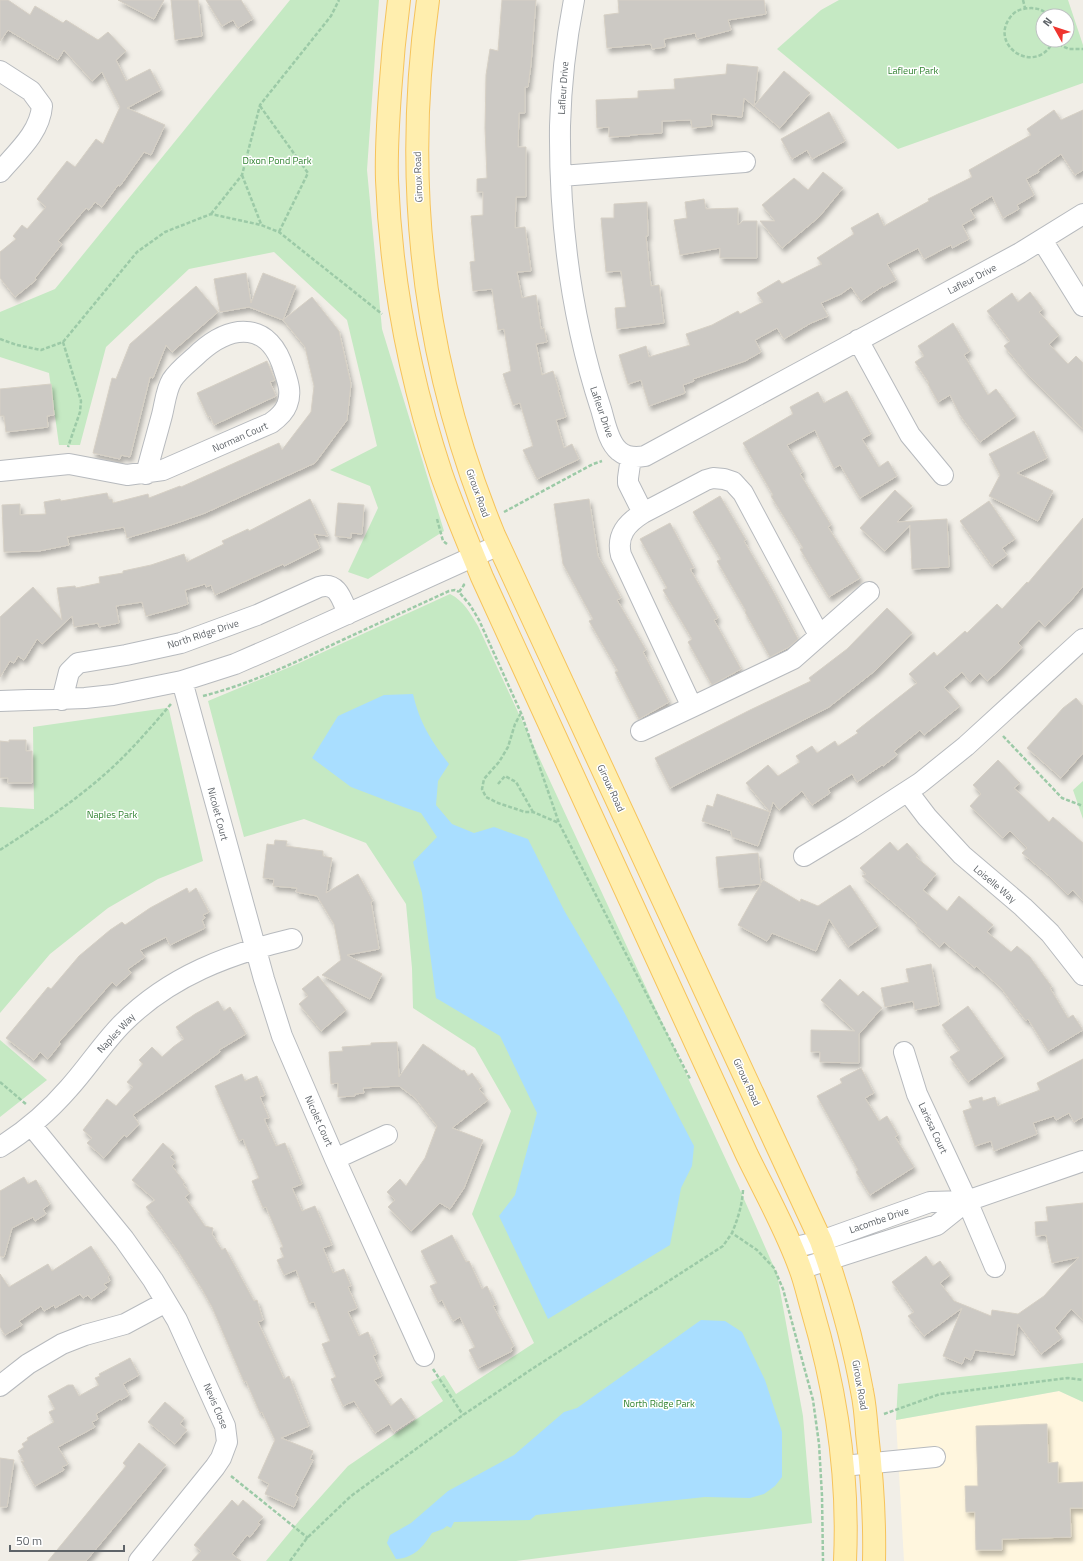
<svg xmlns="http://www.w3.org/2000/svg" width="1083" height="1561" font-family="'Titillium Web',sans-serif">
	<defs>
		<filter id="shadow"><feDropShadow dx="2.5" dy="4.5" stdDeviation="2" flood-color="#0004"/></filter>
	</defs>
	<rect width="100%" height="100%" fill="#f1eee7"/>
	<!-- commercial -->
	<path fill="#fff6de" d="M 1059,1391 L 1083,1402 L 1083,1561 L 904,1561 L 896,1420 Z"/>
	<!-- green -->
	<path fill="#c5e9c3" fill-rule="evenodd" d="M 290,0 L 379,0 L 367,170 L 382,329 L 444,531 L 368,579 L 348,572 L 378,508 L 370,486 L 330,470 L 377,446 L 347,320 L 274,252 L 189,269 L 106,347 L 80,445 L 59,445 L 49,373 L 0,357 L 0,312 L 55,289 Z
		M 839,0 L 1068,0 L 1083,45 L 1083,83 L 898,149 L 777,49 L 821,10 ZM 1043,16 L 1067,16 L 1067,40 L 1043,40 Z
		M 450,594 C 464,601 470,613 478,626 L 740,1190 L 777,1274 L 803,1416 L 812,1523 L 516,1561 L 266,1561 L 299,1521 L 348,1466 L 443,1401 L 431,1382 L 444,1375 L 456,1394 L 534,1343 L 472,1214 L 511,1111 L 475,1048 L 413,1008 L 412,968 L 406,904 L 366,843 L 304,819 L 244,837 L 208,701 L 297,664 Z
		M 166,708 L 169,710 L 203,861 L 158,879 L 108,908 L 50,954 L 0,1013 L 0,807 L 34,809 L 33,727 Z
		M 1083,781 L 1083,819 L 1073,790 Z
		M 0,1040 L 47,1080 L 0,1117 Z
		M 1083,1363 L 1083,1402 L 1059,1391 L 896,1420 L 898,1384 Z"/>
	<!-- water -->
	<path fill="#a9deff" d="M 413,694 C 420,724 431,740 449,764 L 438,781 L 436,805 L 452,824 L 474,833 L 494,827 L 528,839 L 565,912 L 622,1008 L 694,1146 L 692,1166 L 681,1188 L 670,1245 L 548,1319 L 499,1216 L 515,1195 L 537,1113 L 500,1036 L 436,998 L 422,893 L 413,862 L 437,837 L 421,813 L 406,808 L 351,787 L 312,758 L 338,716 L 384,695 Z
		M 701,1320 L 725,1321 L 742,1332 L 765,1380 L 782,1432 L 782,1477 L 775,1486 L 764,1494 L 750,1498 L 705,1497 L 536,1515 L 530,1520 L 454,1522 L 451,1528 L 447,1526 L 443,1529 L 432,1533 C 423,1547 414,1558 396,1559 L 387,1543 L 390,1535 L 411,1523 L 448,1491 L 514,1455 L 564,1412 L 577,1408 Z"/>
	<!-- building -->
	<path fill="#ccc9c4" stroke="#d6d0c5" filter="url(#shadow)" d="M 0,0 L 8,0 L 30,15 L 35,6 L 63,23 L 66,20 L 98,40 L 108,32 L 126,51 L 116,60 L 126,81 L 150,69 L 161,90 L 127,108 L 165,125 L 151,155 L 144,152 L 120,186 L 118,185 L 102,207 L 95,202 L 89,210 L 86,208 L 58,241 L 62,244 L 35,278 L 36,280 L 15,297 L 0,278 L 0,252 L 16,239 L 13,236 L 22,225 L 27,229 L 46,207 L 37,199 L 67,161 L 75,167 L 96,139 L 103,144 L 120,107 L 102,72 L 92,81 L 64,50 L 58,60 L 8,30 L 0,41 Z
		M 118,0 L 164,0 L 154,19 Z
		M 171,0 L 198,0 L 202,36 L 175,40 Z
		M 206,0 L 241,0 L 253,19 L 238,28 L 233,20 L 222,26 Z
		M 502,0 L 536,0 L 531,64 L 528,87 L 525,87 L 525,113 L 519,113 L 518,147 L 526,147 L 526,197 L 516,197 L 515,228 L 525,227 L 531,271 L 517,272 L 522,298 L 536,295 L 541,329 L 544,328 L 547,342 L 536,344 L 542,375 L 553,371 L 559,390 L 558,390 L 566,417 L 556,420 L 564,448 L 572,444 L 579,459 L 537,479 L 523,450 L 533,446 L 520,403 L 513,405 L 503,374 L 511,371 L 504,329 L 498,330 L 492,289 L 473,291 L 470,262 L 475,261 L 471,216 L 483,215 L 483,192 L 477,192 L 477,179 L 487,178 L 485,128 L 486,75 L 490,49 L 498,51 Z
		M 618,0 L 764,0 L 766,14 L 728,20 L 731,30 L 697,39 L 695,33 L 664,39 L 665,47 L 652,49 L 651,44 L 607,48 L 604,15 L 619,13 Z
		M 727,64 L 758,67 L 754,106 L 744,98 L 742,117 L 711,114 L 712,126 L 692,128 L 691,120 L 662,121 L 662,133 L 630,135 L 630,136 L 609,137 L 609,127 L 597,128 L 596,100 L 638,98 L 638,91 L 675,89 L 674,79 L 726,74 Z
		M 784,71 L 810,93 L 780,128 L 754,106 Z
		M 1054,110 L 1061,120 L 1083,110 L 1083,170 L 1075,175 L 1061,154 L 1038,170 L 1039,172 L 1026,179 L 1034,195 L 1017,205 L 1019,209 L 1003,218 L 992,196 L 970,209 L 975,218 L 962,225 L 969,239 L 952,248 L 951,245 L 924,259 L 918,248 L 887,264 L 896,280 L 883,287 L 883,286 L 861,301 L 851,287 L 841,294 L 821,303 L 828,316 L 811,323 L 784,339 L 777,328 L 755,340 L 761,352 L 745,361 L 693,379 L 694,381 L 683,385 L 685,393 L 649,406 L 641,380 L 628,384 L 619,355 L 646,346 L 649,357 L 690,345 L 686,334 L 712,325 L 738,311 L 740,314 L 763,302 L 757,293 L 779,280 L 782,284 L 822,264 L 817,258 L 854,234 L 851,228 L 878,213 L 884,226 L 929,201 L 928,199 L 972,177 L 969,170 L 1031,135 L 1027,129 Z
		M 829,112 L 845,141 L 812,159 L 807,150 L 792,159 L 781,139 Z
		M 823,172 L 843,188 L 819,217 L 782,248 L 760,221 L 775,221 L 762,205 L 794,178 L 808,190 Z
		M 704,199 L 706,209 L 738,208 L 738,225 L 743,221 L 757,221 L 757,258 L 720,258 L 720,248 L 680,255 L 674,220 L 687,218 L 685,202 Z
		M 647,202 L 648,236 L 646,236 L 651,286 L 659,285 L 664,323 L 617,329 L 615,308 L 626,307 L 621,271 L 606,272 L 601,218 L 614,218 L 614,204 Z
		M 246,273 L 251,303 L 263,273 L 296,286 L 283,320 L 249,307 L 220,312 L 214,279 Z
		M 196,286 L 218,312 L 172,352 L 166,345 L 153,378 L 150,377 L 130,457 L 121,455 L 120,459 L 93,453 L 112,378 L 116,379 L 130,344 Z
		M 1030,292 L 1043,309 L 1039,312 L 1059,335 L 1049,344 L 1068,364 L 1076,356 L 1083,363 L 1083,429 L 1028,375 L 1004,346 L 1010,341 L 987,311 L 1012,293 L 1018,302 Z
		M 312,297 L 339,331 L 351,384 L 347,420 L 315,463 L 205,513 L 171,525 L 127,538 L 124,527 L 67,537 L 69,545 L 39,551 L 4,552 L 2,505 L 20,504 L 20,515 L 46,514 L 44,502 L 60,499 L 61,501 L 107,493 L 109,499 L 112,499 L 113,503 L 148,494 L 149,498 L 180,486 L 181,487 L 279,443 L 282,450 L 311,412 L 314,386 L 305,347 L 283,320 Z
		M 953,323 L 970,351 L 964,355 L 988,395 L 996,389 L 1016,416 L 980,442 L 960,415 L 950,395 L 938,402 L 928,384 L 929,383 L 915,362 L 924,356 L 918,346 Z
		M 267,361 L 275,380 L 270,382 L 276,396 L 214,425 L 210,416 L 208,417 L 197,393 Z
		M 51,384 L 54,415 L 47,416 L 48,427 L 6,432 L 4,416 L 0,416 L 0,389 Z
		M 847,391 L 871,434 L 862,439 L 879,467 L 888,461 L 897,476 L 860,498 L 840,465 L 834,468 L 815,430 L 787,445 L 803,472 L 800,474 L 831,525 L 828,527 L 860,578 L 829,597 L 800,549 L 803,548 L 771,496 L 773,495 L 743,443 L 793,414 L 790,407 L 818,392 L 824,403 Z
		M 1034,431 L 1047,458 L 1017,473 L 1053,491 L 1038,521 L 989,496 L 1000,475 L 989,454 Z
		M 895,490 L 912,506 L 897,522 L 947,519 L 949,567 L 912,569 L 910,525 L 885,551 L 860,528 Z
		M 720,496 L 746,540 L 744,541 L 773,591 L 798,639 L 789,647 L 770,657 L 745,612 L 746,611 L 717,561 L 721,559 L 693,512 Z
		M 310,499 L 328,536 L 314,534 L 320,548 L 284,566 L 283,564 L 215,595 L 211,585 L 206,587 L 205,584 L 185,590 L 188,604 L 165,611 L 146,616 L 142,602 L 116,606 L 119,623 L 99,627 L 98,623 L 74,627 L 72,616 L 42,644 L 37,639 L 24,660 L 18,656 L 14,663 L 10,661 L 0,677 L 0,617 L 33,587 L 62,620 L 57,588 L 75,586 L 76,588 L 100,583 L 99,577 L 123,573 L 123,571 L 151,565 L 184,554 L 187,562 L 224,544 L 222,541 L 248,529 L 249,531 Z
		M 589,499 L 598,556 L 621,598 L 617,600 L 646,650 L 643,652 L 669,702 L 639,719 L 615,672 L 618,671 L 589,621 L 593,619 L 563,564 L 554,504 Z
		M 989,501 L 1015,539 L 1002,548 L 1007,555 L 992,566 L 960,521 Z
		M 338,503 L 364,505 L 362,534 L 351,533 L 351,538 L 335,536 Z
		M 1083,518 L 1083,586 L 1069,603 L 1068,603 L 1045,627 L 1039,620 L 1018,643 L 1022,647 L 1000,670 L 987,681 L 980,673 L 970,682 L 962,672 L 944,687 L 960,706 L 924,735 L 920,730 L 894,751 L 897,755 L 883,766 L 882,765 L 857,782 L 852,774 L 828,789 L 830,793 L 812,805 L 802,791 L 779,810 L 773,802 L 770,812 L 746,783 L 768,765 L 778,776 L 800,762 L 796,756 L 812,746 L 817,753 L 835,741 L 838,746 L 858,733 L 856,731 L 917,683 L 909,674 L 934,652 L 937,656 L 965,631 L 967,633 L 997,604 L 1002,609 L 1027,582 L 1028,583 Z
		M 670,523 L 694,568 L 690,569 L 718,618 L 714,620 L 741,669 L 712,685 L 688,642 L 692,639 L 663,590 L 667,588 L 640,539 Z
		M 887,608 L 912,633 L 876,670 L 829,707 L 670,788 L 655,758 L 750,710 L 811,681 L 809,678 L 847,649 Z
		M 1076,698 L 1083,706 L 1083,753 L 1061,778 L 1027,748 L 1063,708 Z
		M 9,740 L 26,740 L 26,751 L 32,751 L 32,783 L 8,783 L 8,778 L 0,778 L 0,741 L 9,742 Z
		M 998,760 L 1020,783 L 1014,788 L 1049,822 L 1053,817 L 1083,843 L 1083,901 L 1073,890 L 1068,895 L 1048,875 L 1022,853 L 1027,848 L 1010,831 L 1003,838 L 970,806 L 981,794 L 973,785 Z
		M 717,794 L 770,812 L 758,846 L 732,837 L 731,831 L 702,821 L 707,805 L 713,807 Z
		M 275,840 L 287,841 L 286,846 L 323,851 L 323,856 L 332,858 L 326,893 L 358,874 L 373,901 L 371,902 L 379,949 L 347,955 L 382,974 L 370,999 L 322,975 L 341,960 L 334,924 L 317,896 L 296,892 L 297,888 L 273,886 L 274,879 L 263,878 L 267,844 L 274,845 Z
		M 890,842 L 898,851 L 907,843 L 918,855 L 916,857 L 936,874 L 923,890 L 947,911 L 959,896 L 993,925 L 987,932 L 1011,952 L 1017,946 L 1030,957 L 1052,987 L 1050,988 L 1068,1018 L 1073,1015 L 1083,1030 L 1048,1051 L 1028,1019 L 1026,1021 L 1001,988 L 976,966 L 975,968 L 944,942 L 940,947 L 915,925 L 917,923 L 862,876 L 866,874 L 860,868 Z
		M 758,853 L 761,883 L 763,880 L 800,902 L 801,899 L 818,906 L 850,885 L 878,926 L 848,947 L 829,919 L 816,951 L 772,933 L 767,941 L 738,925 L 761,884 L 719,888 L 716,857 Z
		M 187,888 L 189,893 L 196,888 L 209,912 L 203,915 L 205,918 L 202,920 L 205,928 L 170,945 L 166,937 L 140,950 L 145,957 L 128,969 L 131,973 L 116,986 L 112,982 L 59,1042 L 60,1044 L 48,1059 L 40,1052 L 34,1060 L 6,1038 L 48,987 L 51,989 L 79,956 L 110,930 L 122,922 L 125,925 L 150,908 Z
		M 931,964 L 939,1005 L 915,1010 L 913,1001 L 885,1007 L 881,988 L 909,982 L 906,969 Z
		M 318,976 L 346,1010 L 321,1031 L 299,1004 L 308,996 L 302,989 Z
		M 840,979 L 858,996 L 863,991 L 882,1008 L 859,1034 L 859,1063 L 820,1062 L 820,1052 L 811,1052 L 811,1030 L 855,1031 L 821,1000 Z
		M 218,1001 L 224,1011 L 230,1007 L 246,1034 L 219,1050 L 220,1052 L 133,1115 L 139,1124 L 127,1137 L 124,1135 L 104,1158 L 87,1143 L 92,1138 L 83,1130 L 107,1099 L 116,1106 L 133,1087 L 127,1082 L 143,1064 L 139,1060 L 152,1047 L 162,1057 L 173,1047 L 184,1039 L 176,1027 L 195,1014 Z
		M 968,1006 L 1004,1056 L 968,1082 L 950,1057 L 960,1050 L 942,1025 Z
		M 397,1042 L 399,1077 L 423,1044 L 462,1071 L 464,1070 L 468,1076 L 472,1073 L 482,1087 L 479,1089 L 488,1100 L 452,1128 L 483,1140 L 464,1188 L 450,1209 L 440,1203 L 411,1231 L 388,1207 L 395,1200 L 387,1192 L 400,1179 L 406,1186 L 425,1158 L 437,1126 L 415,1098 L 399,1086 L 363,1088 L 364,1093 L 355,1094 L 355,1096 L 338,1097 L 338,1083 L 331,1084 L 329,1052 L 343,1051 L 342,1047 L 371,1045 L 371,1043 Z
		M 1083,1059 L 1083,1117 L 1074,1122 L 1069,1113 L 1056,1120 L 1054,1116 L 1033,1123 L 1037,1134 L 994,1151 L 991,1141 L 975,1146 L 963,1111 L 972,1108 L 969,1101 L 982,1097 L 983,1101 L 995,1097 L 998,1106 L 1040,1090 L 1037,1083 Z
		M 861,1068 L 874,1093 L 865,1098 L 879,1121 L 887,1116 L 898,1135 L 895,1137 L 914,1167 L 870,1195 L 856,1172 L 858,1170 L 817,1096 L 842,1083 L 840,1079 Z
		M 242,1074 L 245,1081 L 257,1076 L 265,1095 L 260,1097 L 269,1118 L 264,1119 L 276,1146 L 285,1143 L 302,1184 L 292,1188 L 302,1211 L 315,1206 L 332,1245 L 323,1248 L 333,1273 L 344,1269 L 351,1286 L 348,1287 L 357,1308 L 348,1312 L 359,1336 L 368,1332 L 377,1354 L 373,1356 L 382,1376 L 374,1380 L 391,1406 L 401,1398 L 415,1418 L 394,1432 L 389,1424 L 375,1433 L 354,1401 L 343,1406 L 331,1379 L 336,1377 L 322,1344 L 330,1341 L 314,1302 L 309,1303 L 296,1270 L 284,1275 L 277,1260 L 284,1257 L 280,1248 L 283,1247 L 266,1207 L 263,1208 L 252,1181 L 259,1178 L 243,1139 L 239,1141 L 215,1086 Z
		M 163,1143 L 174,1153 L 170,1157 L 176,1162 L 172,1166 L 185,1183 L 183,1184 L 190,1193 L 185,1197 L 205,1226 L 213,1228 L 212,1234 L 222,1250 L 225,1248 L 254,1301 L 257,1300 L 263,1320 L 258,1322 L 284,1379 L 289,1376 L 309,1426 L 281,1438 L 313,1451 L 310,1459 L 313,1460 L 295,1495 L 298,1497 L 294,1507 L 265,1494 L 269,1484 L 258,1478 L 275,1440 L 262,1412 L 260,1413 L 246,1381 L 244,1382 L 212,1307 L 202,1289 L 178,1251 L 146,1207 L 155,1200 L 132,1180 Z
		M 24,1177 L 28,1184 L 36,1180 L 50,1204 L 43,1209 L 46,1214 L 35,1221 L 33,1217 L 12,1228 L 4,1257 L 0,1256 L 0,1191 Z
		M 1083,1203 L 1083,1320 L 1071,1309 L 1055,1328 L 1062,1338 L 1041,1354 L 1018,1324 L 1014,1355 L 975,1350 L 971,1360 L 965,1357 L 962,1364 L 943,1356 L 962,1308 L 924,1336 L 908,1316 L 914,1312 L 892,1282 L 926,1256 L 933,1266 L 940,1261 L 950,1275 L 940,1283 L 954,1301 L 991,1316 L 992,1310 L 1018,1314 L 1044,1296 L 1079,1257 L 1052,1263 L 1046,1235 L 1036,1236 L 1035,1222 L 1048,1221 L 1046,1207 Z
		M 452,1235 L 466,1262 L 469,1261 L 482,1289 L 487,1286 L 496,1305 L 493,1306 L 514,1346 L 511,1348 L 512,1351 L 478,1368 L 469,1350 L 475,1347 L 460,1317 L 453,1321 L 442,1300 L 438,1302 L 430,1286 L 437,1283 L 421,1251 Z
		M 91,1246 L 110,1275 L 108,1277 L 110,1281 L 104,1284 L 107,1288 L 91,1299 L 88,1295 L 83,1298 L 80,1294 L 55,1308 L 54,1305 L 44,1311 L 41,1306 L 19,1321 L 22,1325 L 5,1335 L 0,1327 L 0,1274 L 9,1287 L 48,1264 L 52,1271 Z
		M 130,1358 L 139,1375 L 123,1384 L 129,1395 L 121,1400 L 120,1399 L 96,1414 L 98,1419 L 92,1422 L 95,1427 L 58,1447 L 68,1464 L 62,1467 L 64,1470 L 35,1486 L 21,1461 L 24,1462 L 18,1451 L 24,1447 L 22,1444 L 28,1440 L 27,1438 L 54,1422 L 49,1412 L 55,1409 L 48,1396 L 68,1385 L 73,1385 L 79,1396 L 99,1385 L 95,1378 L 100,1376 L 99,1374 Z
		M 165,1402 L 184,1418 L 180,1424 L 187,1430 L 175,1444 L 148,1422 Z
		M 1047,1424 L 1048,1463 L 1058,1462 L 1058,1483 L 1083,1482 L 1083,1508 L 1070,1508 L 1071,1537 L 1002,1539 L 1002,1550 L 976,1550 L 975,1512 L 966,1512 L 965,1486 L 978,1486 L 976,1426 Z
		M 139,1443 L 166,1465 L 86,1561 L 48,1561 L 126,1466 L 123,1463 Z
		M 0,1458 L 14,1460 L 7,1507 L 0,1507 Z
		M 232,1500 L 238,1506 L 243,1500 L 263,1517 L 258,1523 L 260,1524 L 250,1537 L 247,1535 L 232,1554 L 241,1561 L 192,1561 L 201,1551 L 194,1545 Z"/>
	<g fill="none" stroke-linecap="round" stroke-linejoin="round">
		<!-- minor casing -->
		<g stroke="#b7babe" stroke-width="22">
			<path id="minor" d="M 574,0 C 566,41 561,84 560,126 C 559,222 571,318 601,409 C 605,422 608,442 619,451 C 626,457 635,458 645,456 L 1020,253 L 1083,214
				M 0,71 L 31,91 L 42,106 C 40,133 16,153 0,172
				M 561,176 L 745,162
				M 1042,240 L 1083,306
				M 858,340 L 910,435 L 943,475
				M 631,457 L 628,478 L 628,483 L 643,513 C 627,523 616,535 621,555 L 692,707 L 793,659 L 869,592
				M 0,471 L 69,464 L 127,475 L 163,470 L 271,423 C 278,418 284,413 287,405 C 292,393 288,382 284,370 C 270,322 233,323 200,352 C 191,361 179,369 172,380 C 166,390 165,403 162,415 C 157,434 151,454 146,474
				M 643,513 L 706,480 L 713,478 L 724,479 L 733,482 L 743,493 L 819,635
				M 182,681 L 264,979 L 282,1036 L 335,1159 L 424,1356
				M 62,700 L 69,672 L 78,663 L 126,655 L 181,643 L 257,615 L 319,587 C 338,581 342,600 348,614
				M 0,701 L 85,698 L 113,695 L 182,681 L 235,664 L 281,644 L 499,545
				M 641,731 L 692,707
				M 908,792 L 927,817 L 962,855 L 1023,907 L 1050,933 L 1083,975
				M 804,856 L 852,827 L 920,783 L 966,746 L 1083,639
				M 904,1052 L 917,1094 L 967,1201 L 995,1267
				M 31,1125 L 124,1239 L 153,1280 L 177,1320 L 225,1426 L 227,1442 L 221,1458 L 215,1467 L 139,1561
				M 0,1147 C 26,1131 49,1111 69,1088 C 88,1067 103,1043 123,1023 C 170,976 229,954 292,939
				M 335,1159 L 387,1135
				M 792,1248 L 821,1241 L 930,1202 L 967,1201 L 1083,1161
				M 800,1269 L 937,1225 L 967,1201
				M 0,1386 L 28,1364 L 62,1344 L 85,1335 L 125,1324 L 166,1302
				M 843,1466 L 935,1457"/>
		</g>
		<!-- major casing -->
		<g stroke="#f6c35b" stroke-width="24">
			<path id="major" d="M 399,0 C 395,31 392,62 390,93 C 388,122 386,151 387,180 C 391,280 410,379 441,473 C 453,508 468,542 482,577 L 747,1155 C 765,1192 786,1229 800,1268 C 805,1281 808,1295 812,1309 C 836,1390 849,1476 845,1561
				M 428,0 C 402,184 423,363 494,535 L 821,1241 C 838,1289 853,1340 862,1391 C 865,1405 866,1419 867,1433 C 872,1476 875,1518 874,1561"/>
		</g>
		<!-- path -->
		<path stroke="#9ccaa7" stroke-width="2.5" stroke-dasharray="4 2" stroke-linecap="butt" d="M 1023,0 L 1025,8
			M 1049,16 C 1042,8 1033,7 1023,9 C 1017,10 1012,14 1009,19 C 990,47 1037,77 1054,40
			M 1053,42 L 1069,49 L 1083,49
			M 260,106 L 308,173 L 279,232
			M 242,175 L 261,224
			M 211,214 L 242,175 L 260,105 L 331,16 L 339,0
			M 0,339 L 17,345 L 41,350 L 63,342 L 137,252 L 165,232 L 211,214 L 261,225 L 279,232 L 382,314
			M 63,342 L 81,401 L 80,412 L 68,447
			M 504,512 L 593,464 L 602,461
			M 437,519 L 443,541 L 447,544
			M 463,584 L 464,585 L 459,592 L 470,605 L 479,620 L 521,713 L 559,823 L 690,1079
			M 203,696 C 250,684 294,663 338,642 C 375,625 412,608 449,591 L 455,590 L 459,592
			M 521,713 L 515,724 L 508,747 L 499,762 L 484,779 L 482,789 L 486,797 L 498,803 L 525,812 L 533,812 L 559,823
			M 1003,736 L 1062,798 L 1083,806
			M 498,784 L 505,776 L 516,782 L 533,812
			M 0,850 C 40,824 80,798 115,765 C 135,746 153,725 171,704
			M 0,1082 L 27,1105
			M 743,1190 C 742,1206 738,1218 732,1233 L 757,1250 L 774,1268 L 783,1289 L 813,1400 L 819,1444 L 822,1496 L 823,1561
			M 433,1369 L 463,1415
			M 884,1414 L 940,1394 L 1068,1378 L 1083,1380
			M 231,1476 L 308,1538
			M 290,1561 L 307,1538 L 351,1496 L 463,1415 L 535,1367 L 709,1255 L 723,1246 L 732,1233"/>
		<!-- minor -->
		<use href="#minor" stroke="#fff" stroke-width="20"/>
		<!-- major -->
		<use href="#major" stroke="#ffeeae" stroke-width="22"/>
	</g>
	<g text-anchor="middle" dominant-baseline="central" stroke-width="3" stroke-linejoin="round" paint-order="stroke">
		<!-- park labels -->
		<g font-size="10" fill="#318331" stroke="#fff">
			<text x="913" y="70">Lafleur Park</text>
			<text x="277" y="160">Dixon Pond Park</text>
			<text x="112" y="814">Naples Park</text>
			<text x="659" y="1403">North Ridge Park</text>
		</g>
		<!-- street labels -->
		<g font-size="10" fill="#5e6368" stroke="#fff">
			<text transform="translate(563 88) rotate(-86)">Lafleur Drive</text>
			<text transform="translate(418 177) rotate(-92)">Giroux Road</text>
			<text transform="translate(972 279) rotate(-28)">Lafleur Drive</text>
			<text transform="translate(602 412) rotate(71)">Lafleur Drive</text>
			<text transform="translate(240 437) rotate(-24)">Norman Court</text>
			<text transform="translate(478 493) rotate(70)">Giroux Road</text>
			<text transform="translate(203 634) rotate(-18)">North Ridge Drive</text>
			<text transform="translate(611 788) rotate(65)">Giroux Road</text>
			<text transform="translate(218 814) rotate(75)">Nicolet Court</text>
			<text transform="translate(995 884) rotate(40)">Loiselle Way</text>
			<text transform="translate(116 1033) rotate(-47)">Naples Way</text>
			<text transform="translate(747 1082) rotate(65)">Giroux Road</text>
			<text transform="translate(319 1121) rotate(66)">Nicolet Court</text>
			<text transform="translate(933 1128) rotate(65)">Larissa Court</text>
			<text transform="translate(879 1220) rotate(-19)">Lacombe Drive</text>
			<text transform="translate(860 1385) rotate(80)">Giroux Road</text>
			<text transform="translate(216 1406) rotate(67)">Nevis Close</text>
		</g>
	</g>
	<!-- north arrow -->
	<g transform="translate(1055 28) rotate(309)"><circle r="19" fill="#ffffff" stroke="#bfc1c3"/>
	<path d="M0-3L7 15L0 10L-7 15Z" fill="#ef352f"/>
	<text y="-6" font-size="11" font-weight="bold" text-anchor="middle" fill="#5e6368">N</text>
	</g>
	<!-- scale -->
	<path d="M10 1545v6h114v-6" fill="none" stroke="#5e6368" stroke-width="2"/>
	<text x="16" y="1545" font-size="12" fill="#5e6368" stroke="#ffffff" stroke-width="3" paint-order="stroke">50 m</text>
</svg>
